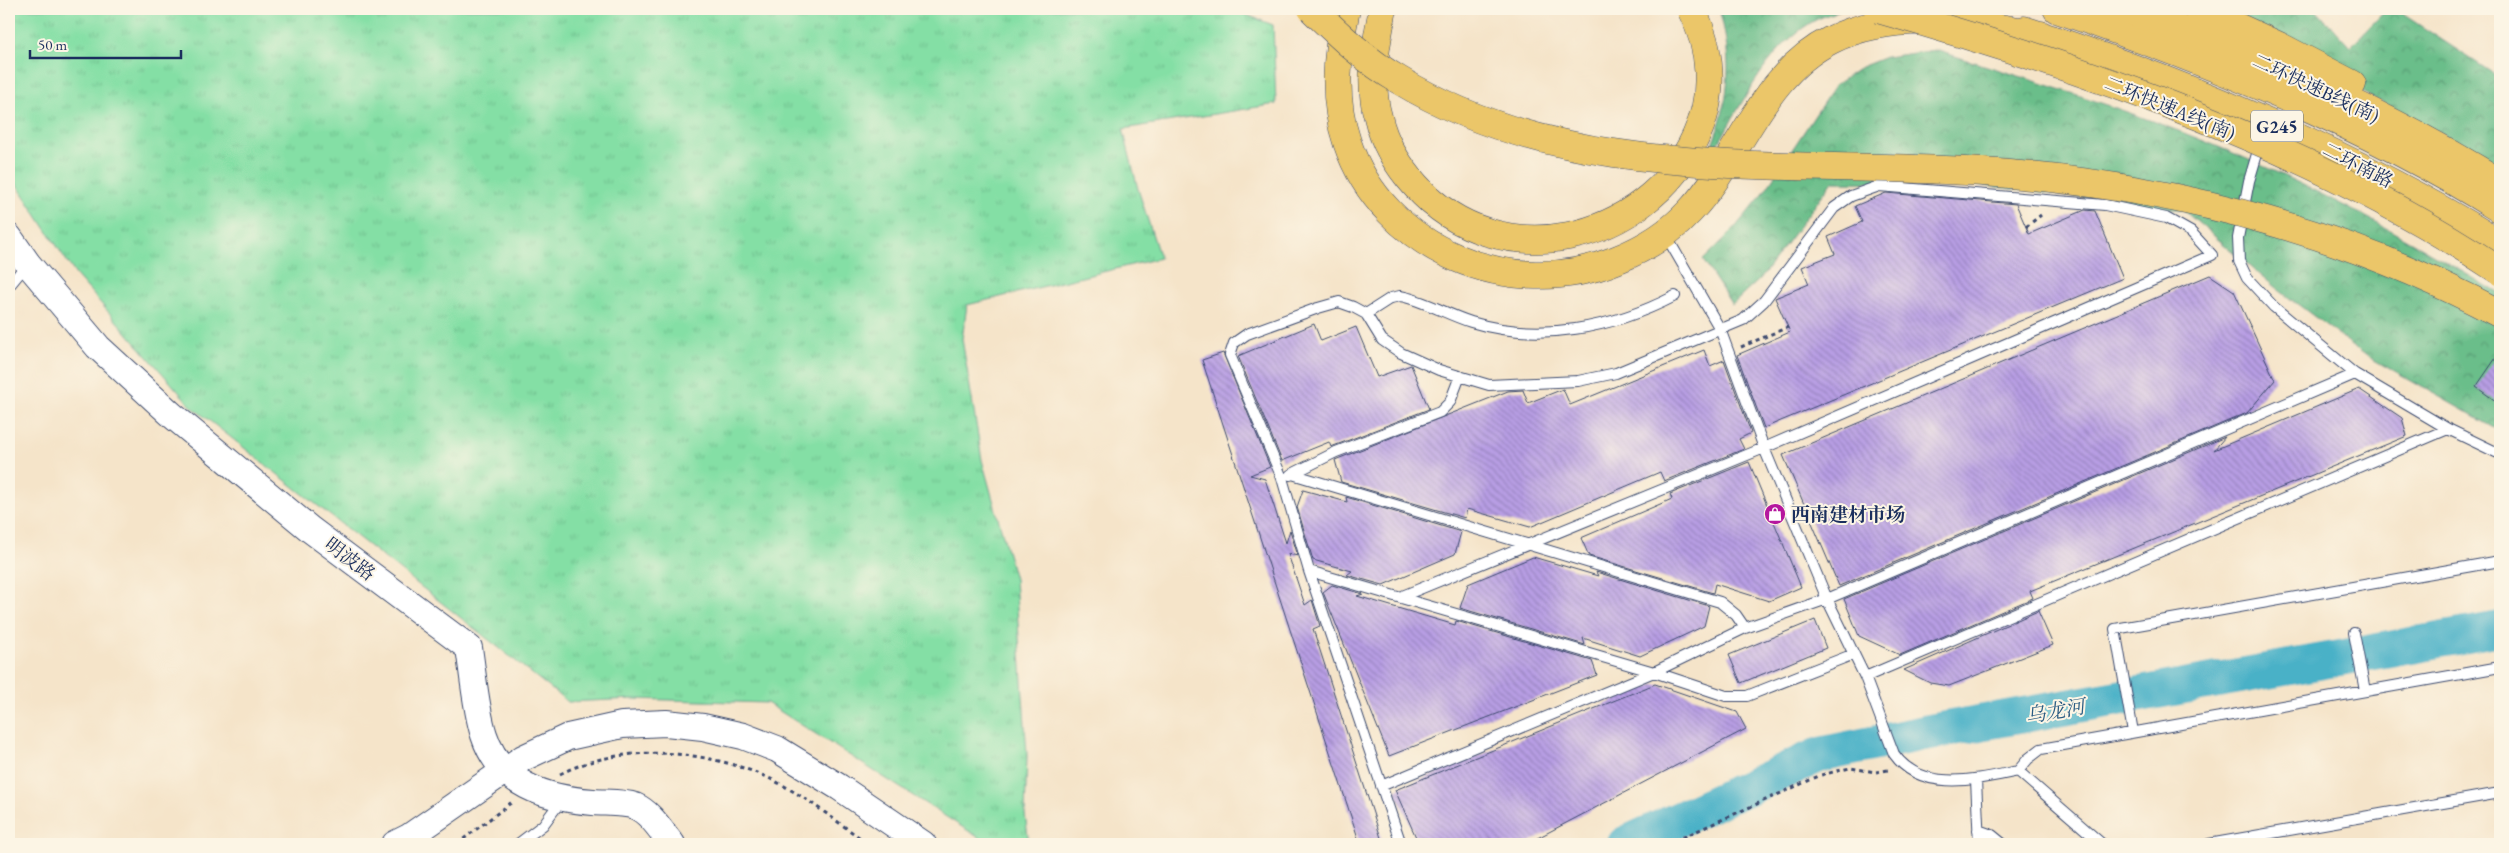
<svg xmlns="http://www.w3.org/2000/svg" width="2509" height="853" font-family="'EB Garamond','Noto Serif SC',serif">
	<defs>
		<pattern id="grass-tufts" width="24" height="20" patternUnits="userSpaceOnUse" patternTransform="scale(1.25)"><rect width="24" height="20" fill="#84dfa5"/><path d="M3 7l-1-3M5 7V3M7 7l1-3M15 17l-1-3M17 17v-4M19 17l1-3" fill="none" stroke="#71c090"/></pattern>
		<pattern id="forest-crowns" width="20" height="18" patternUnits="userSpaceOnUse" patternTransform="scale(1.25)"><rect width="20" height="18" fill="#6bbe8a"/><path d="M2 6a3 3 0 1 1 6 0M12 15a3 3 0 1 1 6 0" fill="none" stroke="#579b74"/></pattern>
		<pattern id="building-back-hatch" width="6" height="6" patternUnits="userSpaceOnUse" patternTransform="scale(1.25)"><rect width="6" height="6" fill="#b89ee4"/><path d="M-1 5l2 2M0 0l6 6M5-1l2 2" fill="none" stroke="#9581bc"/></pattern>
	</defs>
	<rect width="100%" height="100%" fill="#fcf5e5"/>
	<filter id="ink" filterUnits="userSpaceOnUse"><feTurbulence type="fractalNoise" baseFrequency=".02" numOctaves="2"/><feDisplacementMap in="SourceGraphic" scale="10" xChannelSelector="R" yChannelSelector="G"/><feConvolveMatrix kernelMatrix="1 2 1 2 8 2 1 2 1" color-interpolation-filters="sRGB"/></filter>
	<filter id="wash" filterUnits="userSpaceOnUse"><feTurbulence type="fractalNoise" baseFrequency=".0096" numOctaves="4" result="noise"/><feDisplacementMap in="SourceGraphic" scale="20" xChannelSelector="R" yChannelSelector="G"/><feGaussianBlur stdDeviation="1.12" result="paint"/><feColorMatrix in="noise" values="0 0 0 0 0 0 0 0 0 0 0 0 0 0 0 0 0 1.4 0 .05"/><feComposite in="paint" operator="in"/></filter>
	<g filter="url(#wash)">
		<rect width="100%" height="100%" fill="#f5e4c9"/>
		<!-- grass -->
		<path fill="url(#grass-tufts)" stroke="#508782" d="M 9,9 L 1231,9 L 1273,25 L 1276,104 L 1123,129 L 1138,189 L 1160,258 L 967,305 L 962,339 L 982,460 L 1015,579 L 1027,755 L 1025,814 L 1029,844 L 989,844 L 767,703 L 634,699 L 568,702 L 192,407 L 76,275 L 9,173 Z"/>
		<!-- forest -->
		<path fill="url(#forest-crowns)" stroke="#437674" d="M 1719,9 L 1840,10 C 1831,14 1820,17 1812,22 C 1764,51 1738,112 1710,158 L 1707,156 C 1730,107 1734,61 1719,9 Z
			M 2166,9 L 2315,9 L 2350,47 L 2387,9 L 2395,9 L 2500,78 L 2500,164 L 2350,86 Z
			M 1935,50 C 2059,88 2185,127 2301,184 C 2369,217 2435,255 2500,294 L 2500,431 L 2367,356 L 2276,288 L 2183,210 L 1970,184 L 1832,182 L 1760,279 L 1732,305 L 1703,260 L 1733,230 L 1762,195 L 1835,85 L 1861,67 L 1886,57 Z"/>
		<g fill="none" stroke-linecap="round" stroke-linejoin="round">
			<!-- river -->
			<path stroke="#48b1c7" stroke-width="36" d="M 1625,844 L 1819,755 L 1924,733 L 2500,629"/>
		</g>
		<g id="blocks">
			<!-- building -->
			<path fill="url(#building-back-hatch)" d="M 1886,193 L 2016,204 L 2029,234 L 2085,210 L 2095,211 L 2123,278 L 1764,428 L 1737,355 L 1790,332 L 1775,298 L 1809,284 L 1802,267 L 1835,254 L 1828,237 L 1862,222 L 1855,206 Z
				M 2210,275 L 2234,291 L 2275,380 L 2247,413 L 1839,586 L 1783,455 Z
				M 1314,324 L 1321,341 L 1356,327 L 1377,377 L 1411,365 L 1429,409 L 1331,447 L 1329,442 L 1282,461 L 1238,356 Z
				M 1704,350 L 1710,366 L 1724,360 L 1751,433 L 1739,439 L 1744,449 L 1664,481 L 1660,472 L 1530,527 L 1467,509 L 1465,518 L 1341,482 L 1335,460 L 1508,391 L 1523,390 L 1528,403 L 1563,389 L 1570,405 Z
				M 2500,352 L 2500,404 L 2476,387 Z
				M 1223,353 L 1270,467 L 1250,475 L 1265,479 L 1286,543 L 1290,530 L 1298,556 L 1288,554 L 1305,605 L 1312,600 L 1320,626 L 1313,629 L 1383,844 L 1360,844 L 1202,360 Z
				M 2359,389 L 2402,418 L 2407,436 L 2030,591 L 2033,598 L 1900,655 L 1859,636 L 1844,599 L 2225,437 L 2214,450 Z
				M 1749,462 L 1801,587 L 1769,601 L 1715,584 L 1713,593 L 1589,556 L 1581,538 L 1672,499 L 1670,494 Z
				M 1303,490 L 1347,502 L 1346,497 L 1461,532 L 1455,554 L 1383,585 L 1347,575 L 1352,571 L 1313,560 L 1297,507 Z
				M 1533,557 L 1598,576 L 1596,572 L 1709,606 L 1704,626 L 1640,656 L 1583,638 L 1585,645 L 1460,608 L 1468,584 Z
				M 1332,585 L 1363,594 L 1357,596 L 1455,625 L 1456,621 L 1592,661 L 1597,675 L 1389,756 L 1323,592 Z
				M 2038,611 L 2053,645 L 1949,686 L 1930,683 L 1904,670 Z
				M 1815,620 L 1826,648 L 1741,683 L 1729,655 Z
				M 1655,684 L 1737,712 L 1746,729 L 1526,844 L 1419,844 L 1395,790 Z"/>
		</g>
	</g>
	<g filter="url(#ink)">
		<use href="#blocks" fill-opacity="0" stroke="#3c4a6e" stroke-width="1"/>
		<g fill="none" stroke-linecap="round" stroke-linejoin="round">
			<!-- service casing -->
			<g stroke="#3c4a6e" stroke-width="12">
				<path id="service" d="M 2260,144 L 2249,181 L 2238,238 L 2239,261 L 2247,278 L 2274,307 L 2355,374 L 2448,429 L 2500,454
					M 1665,234 L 1720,329 L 1764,448 L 1827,599 L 1865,677 L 1894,754 C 1922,794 1978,779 2018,771 L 2102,844
					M 9,286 L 27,264
					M 1366,314 L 1391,298 L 1400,296 C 1421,299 1448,315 1471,322 C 1540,343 1613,328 1675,296
					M 1292,474 L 1720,602 L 1736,615 L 1745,628
					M 1290,475 L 1336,452 L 1440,412 L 1450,402 L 1460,376
					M 1309,571 L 1654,672 L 1726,696 L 1747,696 L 1854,654
					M 1400,597 L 1764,448 L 2212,255 L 2191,232 L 2166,218 L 2105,205 L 1879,186 L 1851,196 L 1834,208 L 1764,301 L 1743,320 L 1616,373 L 1578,381 L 1489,385 L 1439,370 L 1401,353 L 1382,340 L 1366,314 L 1353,307 L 1339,302 L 1318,308 L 1247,334 L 1234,343 L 1230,355 L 1282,478 L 1309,571 L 1401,844
					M 2354,633 L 2365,691
					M 1865,677 L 2448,429
					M 2133,732 L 2115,629 L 2500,561
					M 2018,771 L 2028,759 L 2041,749 L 2500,667
					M 1976,780 L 1979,844
					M 1381,786 L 1654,672 L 1745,628 L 1827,599 L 2355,374
					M 1978,830 L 1992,835 L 2003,844
					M 518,844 L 543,825 L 563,798
					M 2209,844 L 2500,793"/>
			</g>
			<!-- tertiary casing -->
			<g stroke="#3c4a6e" stroke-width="28">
				<path id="tertiary" d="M 9,237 L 28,264 L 98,347 L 172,415 L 311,530 L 469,648 C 473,674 476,711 484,735 C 500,785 545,798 593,802 C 606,803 623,802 635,806 C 651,813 661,831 672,844
					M 395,844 L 409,837 L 523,758 L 568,737 L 622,725 L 666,723 L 703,727 L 743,736 L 777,749 L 839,787 L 923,844"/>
			</g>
			<!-- primary casing -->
			<g stroke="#3c4a6e" stroke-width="29">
				<path id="primary" d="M 1346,9 C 1337,53 1332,98 1347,142 C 1383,250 1512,303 1616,260 C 1644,249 1670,233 1690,211 C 1741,157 1761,75 1831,40 C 1895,8 1974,23 2041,35
					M 1383,9 C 1376,44 1368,82 1378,117 C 1384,144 1398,166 1416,186 C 1498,278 1647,244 1696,136 C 1715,96 1712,48 1691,9
					M 2057,9 C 2210,62 2362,123 2500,209
					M 2024,30 C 2190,84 2351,153 2500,244"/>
			</g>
			<!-- trunk casing -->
			<g stroke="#3c4a6e" stroke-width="29">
				<path id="trunk" d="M 2125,9 C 2254,55 2383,110 2500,183
					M 2198,9 L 2279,46 L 2352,84"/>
			</g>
			<!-- path -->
			<path stroke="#3c4a6e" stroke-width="3" stroke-dasharray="4 4" stroke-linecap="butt" d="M 2026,227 L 2041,215
				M 1741,347 L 1788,327
				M 560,774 C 621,743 702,749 764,776 C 801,792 835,821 869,844
				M 457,844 L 512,802
				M 1668,844 L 1821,775 L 1850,768 L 1876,772 L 1888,770"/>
			<!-- service -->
			<use href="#service" stroke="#fff" stroke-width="10"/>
			<!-- tertiary -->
			<use href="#tertiary" stroke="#fff" stroke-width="26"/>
			<!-- primary -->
			<use href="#primary" stroke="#ebc669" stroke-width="28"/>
			<!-- trunk -->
			<use href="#trunk" stroke="#ebc669" stroke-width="28"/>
			<!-- trunk-bridge casing -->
			<g stroke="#3c4a6e" stroke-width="29" stroke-linecap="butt">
				<path id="trunk-bridge" d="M 1312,9 C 1339,35 1366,61 1399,80 C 1586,193 1814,155 2020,175 C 2187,190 2353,235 2500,314
					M 1878,9 C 2089,69 2316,148 2500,271"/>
			</g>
			<!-- trunk-bridge -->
			<use href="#trunk-bridge" stroke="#ebc669" stroke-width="28"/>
		</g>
	</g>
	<!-- icons -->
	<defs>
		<g id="shop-disc" transform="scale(1.125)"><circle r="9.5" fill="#b5179e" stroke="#fcf5e5"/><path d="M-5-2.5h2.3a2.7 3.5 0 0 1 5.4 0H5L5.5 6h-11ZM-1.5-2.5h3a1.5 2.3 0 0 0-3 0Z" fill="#fff"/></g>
	</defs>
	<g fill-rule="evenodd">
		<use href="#shop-disc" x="1775" y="514"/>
	</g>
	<g text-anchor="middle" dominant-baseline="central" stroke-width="4" stroke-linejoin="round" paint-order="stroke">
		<!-- shield labels -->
		<rect fill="#fcf5e5" stroke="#5e6a86" stroke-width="1" x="2251" y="110.5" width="52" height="31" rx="4"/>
		<g font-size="18" font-weight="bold" fill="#1b2f5e">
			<text x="2277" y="126">G245</text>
		</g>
		<!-- street labels -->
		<g font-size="19" fill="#1b2f5e" stroke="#fcf5e5">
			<text transform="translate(2316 88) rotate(25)">二环快速B线(南)</text>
			<text transform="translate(2170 108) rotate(22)">二环快速A线(南)</text>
			<text transform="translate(2358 165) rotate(27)">二环南路</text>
			<text transform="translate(350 559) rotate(37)">明波路</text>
		</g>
		<!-- poi labels -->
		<g font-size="19" font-weight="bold" fill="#1b2f5e" stroke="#fcf5e5" text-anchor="start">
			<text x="1791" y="514">西南建材市场</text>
		</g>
		<!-- water labels -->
		<g font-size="20" font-style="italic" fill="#2b5c83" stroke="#fcf5e5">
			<text transform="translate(2055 711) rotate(-10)">乌龙河</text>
		</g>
	</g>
	<!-- margin -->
	<rect width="2509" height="853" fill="none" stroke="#fcf5e5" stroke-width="30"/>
	<!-- scale -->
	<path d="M30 50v8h151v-8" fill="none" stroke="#1b2f5e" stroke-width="2.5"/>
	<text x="38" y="50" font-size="15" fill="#1b2f5e" stroke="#fcf5e5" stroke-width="4" paint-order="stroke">50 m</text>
</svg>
